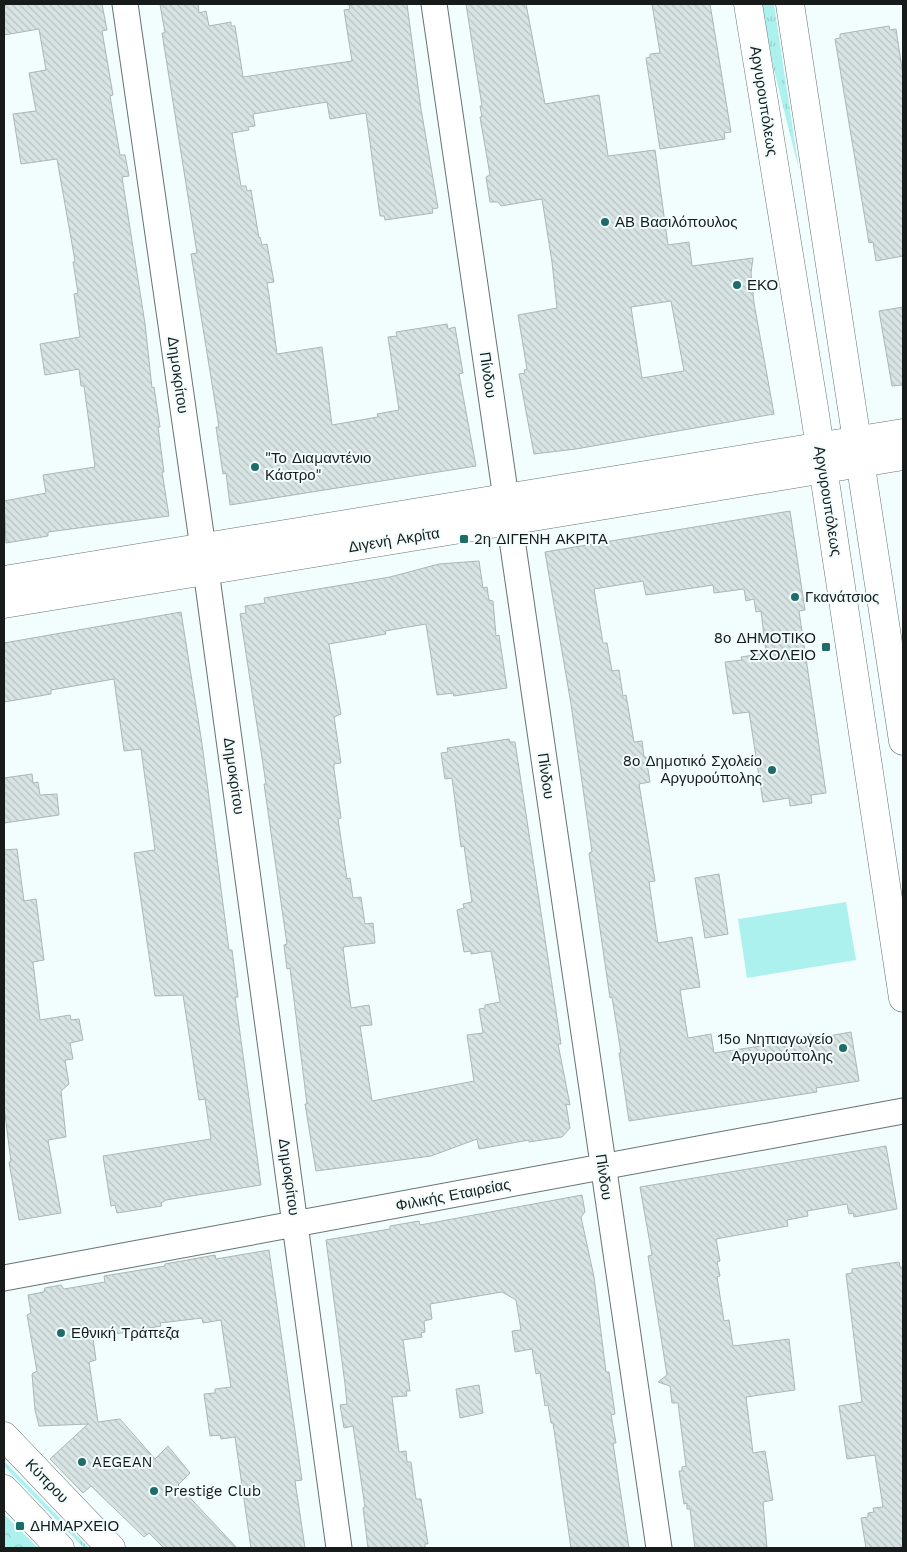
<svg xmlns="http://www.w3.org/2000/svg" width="907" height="1552" font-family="'Work Sans',sans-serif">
	<defs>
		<pattern id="grass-tufts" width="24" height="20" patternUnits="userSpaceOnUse" patternTransform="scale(1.25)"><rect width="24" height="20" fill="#adf1ef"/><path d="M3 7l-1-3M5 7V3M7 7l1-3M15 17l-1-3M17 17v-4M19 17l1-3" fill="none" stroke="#94cecc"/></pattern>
		<pattern id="park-crowns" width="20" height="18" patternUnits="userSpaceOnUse" patternTransform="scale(1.25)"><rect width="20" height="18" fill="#adf1ef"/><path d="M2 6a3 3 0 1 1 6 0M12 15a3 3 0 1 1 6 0" fill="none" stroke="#94cecc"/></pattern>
		<pattern id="building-back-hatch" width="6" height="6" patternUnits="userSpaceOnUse" patternTransform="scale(1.25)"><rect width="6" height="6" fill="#d7e4e3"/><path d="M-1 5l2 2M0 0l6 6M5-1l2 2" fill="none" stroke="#b8c3c2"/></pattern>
	</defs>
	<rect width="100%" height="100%" fill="#f1fefd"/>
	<!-- grass -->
	<path fill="url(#grass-tufts)" d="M 762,4 L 774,4 L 799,170 L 773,66 Z
		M 4,1461 L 89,1548 L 84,1548 L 4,1466 Z"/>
	<!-- park -->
	<path fill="url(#park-crowns)" d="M 4,1514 L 38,1548 L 4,1548 Z"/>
	<!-- pitch -->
	<path fill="#adf1ef" d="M 846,902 L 856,960 L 747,978 L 738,919 Z"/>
	<!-- building -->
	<path fill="url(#building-back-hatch)" stroke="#abb7b6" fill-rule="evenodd" d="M 4,4 L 102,4 L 107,30 L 102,31 L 113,95 L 110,96 L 120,155 L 125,155 L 129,176 L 122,177 L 145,324 L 152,388 L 154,387 L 160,427 L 158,427 L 164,472 L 162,472 L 169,516 L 48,532 L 48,536 L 6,543 L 4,501 L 46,493 L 43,475 L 95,467 L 84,386 L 81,386 L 79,369 L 45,375 L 40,344 L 80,337 L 74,294 L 78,293 L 73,262 L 75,261 L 57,159 L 21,164 L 13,114 L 36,111 L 29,73 L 46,70 L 39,29 L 4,35 Z
		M 160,4 L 198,4 L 199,13 L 206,11 L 209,26 L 231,22 L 231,26 L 235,26 L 243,77 L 352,61 L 344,10 L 350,9 L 349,5 L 360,4 L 407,4 L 421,109 L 438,208 L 432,209 L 433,213 L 385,220 L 384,216 L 380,216 L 366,113 L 330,119 L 327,102 L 253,114 L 255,126 L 248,127 L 249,130 L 232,133 L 241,186 L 246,186 L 247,191 L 251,190 L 259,238 L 260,237 L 262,245 L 267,244 L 274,282 L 267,283 L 269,295 L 277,354 L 322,347 L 332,425 L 378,417 L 377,414 L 399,410 L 388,337 L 397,336 L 396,332 L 447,324 L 448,329 L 455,327 L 463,373 L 459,374 L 476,466 L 230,505 L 226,473 L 223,474 L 216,427 L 219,427 L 191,254 L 197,253 L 162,33 L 165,33 Z
		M 466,4 L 526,4 L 545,104 L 599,95 L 608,156 L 655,150 L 668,245 L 689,242 L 692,266 L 753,258 L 751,273 L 754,303 L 774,414 L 576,449 L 534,454 L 519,374 L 525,373 L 524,370 L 527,369 L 518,315 L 557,308 L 552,262 L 542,199 L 501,206 L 498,202 L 490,202 L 486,177 L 490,175 L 480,117 L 482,117 L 480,106 L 482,106 ZM 671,301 L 684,371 L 642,378 L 631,307 Z
		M 652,4 L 710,4 L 731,132 L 724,133 L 725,139 L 660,149 L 646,58 L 650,57 L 650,54 L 660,53 Z
		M 889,26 L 890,30 L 896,29 L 903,75 L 903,256 L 876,261 L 873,242 L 869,243 L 835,39 L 840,38 L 840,34 Z
		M 903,307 L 903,385 L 892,386 L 879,311 Z
		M 790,511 L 805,610 L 799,611 L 826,793 L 811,795 L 812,803 L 790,806 L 789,798 L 763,802 L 749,712 L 733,714 L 725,662 L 742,660 L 741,657 L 766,653 L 761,611 L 756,612 L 754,599 L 746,601 L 744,589 L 714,593 L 713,585 L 646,595 L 643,581 L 594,589 L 603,643 L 607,643 L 612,671 L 619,670 L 623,696 L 626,695 L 634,742 L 642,741 L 644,757 L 646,757 L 650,782 L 639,784 L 655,881 L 649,882 L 658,943 L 692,937 L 700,987 L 680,990 L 688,1038 L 711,1034 L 714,1053 L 781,1043 L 780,1040 L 811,1034 L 812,1039 L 851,1032 L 859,1081 L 816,1088 L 817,1092 L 629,1121 L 619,1053 L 621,1053 L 612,997 L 610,998 L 589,853 L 592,852 L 571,704 L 545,552 Z
		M 479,561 L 483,588 L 487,587 L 489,600 L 493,601 L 496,636 L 499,635 L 507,688 L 454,696 L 453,693 L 437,695 L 426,624 L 385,631 L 386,634 L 329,644 L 341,714 L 334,717 L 341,763 L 334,764 L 334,769 L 341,818 L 338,819 L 347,879 L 350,878 L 353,898 L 361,897 L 365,924 L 373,923 L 375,943 L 343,947 L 351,1008 L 369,1005 L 372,1025 L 360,1026 L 372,1101 L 474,1081 L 467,1035 L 483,1033 L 479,1009 L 485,1008 L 485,1005 L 500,1002 L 491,951 L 471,954 L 471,951 L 464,952 L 457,910 L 464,908 L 463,904 L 472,902 L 464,846 L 461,847 L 452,778 L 445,779 L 441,753 L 448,752 L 447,748 L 509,739 L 510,742 L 515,742 L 561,1044 L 558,1044 L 570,1105 L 566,1104 L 570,1128 L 562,1137 L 529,1142 L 529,1140 L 479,1149 L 477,1139 L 431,1156 L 316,1171 L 305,1104 L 307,1104 L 290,968 L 287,969 L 284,945 L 287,944 L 264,784 L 266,784 L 240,614 L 246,613 L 245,606 L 265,603 L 264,598 L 390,577 L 439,564 Z
		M 181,612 L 202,744 L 229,950 L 232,950 L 238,997 L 235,997 L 261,1185 L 166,1200 L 161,1203 L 162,1206 L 117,1213 L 115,1205 L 111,1206 L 103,1156 L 211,1139 L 205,1099 L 199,1100 L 183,995 L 155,996 L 134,853 L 155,850 L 141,749 L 124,751 L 114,679 L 51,690 L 51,694 L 4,702 L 4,643 Z
		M 32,774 L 33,783 L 38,782 L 40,795 L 57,794 L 59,815 L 4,823 L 4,778 Z
		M 17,849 L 24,901 L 36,899 L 44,960 L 33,962 L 40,1020 L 70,1015 L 71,1020 L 79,1019 L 83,1040 L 70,1043 L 73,1059 L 65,1060 L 69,1084 L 61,1091 L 66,1137 L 48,1140 L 61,1213 L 19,1220 L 9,1162 L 11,1162 L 4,1106 L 4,850 Z
		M 719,874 L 728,934 L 705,938 L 695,878 Z
		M 886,1146 L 897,1209 L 854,1217 L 853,1213 L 849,1214 L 847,1204 L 807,1211 L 808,1216 L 787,1220 L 788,1226 L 716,1239 L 720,1261 L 717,1262 L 720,1276 L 717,1277 L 724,1321 L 729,1320 L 733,1346 L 789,1339 L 795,1390 L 746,1397 L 753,1453 L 765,1451 L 773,1500 L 763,1502 L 767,1548 L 695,1548 L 690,1509 L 687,1509 L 687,1503 L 684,1504 L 679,1471 L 682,1471 L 682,1467 L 686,1466 L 678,1403 L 672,1403 L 670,1386 L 658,1382 L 667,1375 L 648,1256 L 652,1255 L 640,1187 Z
		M 582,1195 L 585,1212 L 581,1217 L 594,1277 L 606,1372 L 609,1372 L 615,1414 L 611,1415 L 616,1443 L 613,1443 L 629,1548 L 571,1548 L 553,1423 L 551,1423 L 548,1405 L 545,1406 L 540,1373 L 536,1374 L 532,1349 L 515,1352 L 512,1331 L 521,1330 L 516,1300 L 502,1292 L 430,1304 L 432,1319 L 424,1321 L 425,1332 L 421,1333 L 422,1337 L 403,1340 L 410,1391 L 406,1391 L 407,1396 L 392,1397 L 399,1452 L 406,1451 L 407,1462 L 411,1462 L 416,1499 L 421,1499 L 428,1544 L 425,1544 L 425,1548 L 368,1548 L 363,1508 L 365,1507 L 353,1426 L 344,1428 L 340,1405 L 347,1404 L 345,1384 L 326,1240 L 390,1229 L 390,1226 L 419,1221 L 420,1225 Z
		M 269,1250 L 302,1480 L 295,1481 L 305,1548 L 251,1548 L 235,1437 L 221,1439 L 220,1435 L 210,1436 L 204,1394 L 215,1393 L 215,1389 L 231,1387 L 221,1320 L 203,1323 L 202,1318 L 160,1323 L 161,1326 L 93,1338 L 96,1360 L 89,1362 L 98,1422 L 120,1419 L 155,1459 L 168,1446 L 190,1473 L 178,1485 L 237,1548 L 164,1548 L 149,1533 L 144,1537 L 91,1486 L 83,1493 L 50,1459 L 88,1424 L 39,1426 L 35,1410 L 32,1374 L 37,1371 L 27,1315 L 31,1313 L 28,1295 L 44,1292 L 45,1288 L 61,1285 L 64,1289 L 105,1282 L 104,1276 L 165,1266 L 165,1264 L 215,1255 L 216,1259 Z
		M 899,1262 L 900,1267 L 903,1267 L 903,1548 L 866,1548 L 861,1518 L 868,1517 L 868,1513 L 874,1512 L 873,1508 L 883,1507 L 875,1455 L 847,1459 L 839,1406 L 862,1402 L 846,1274 L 852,1273 L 852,1269 Z
		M 479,1385 L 483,1413 L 460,1418 L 456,1389 Z"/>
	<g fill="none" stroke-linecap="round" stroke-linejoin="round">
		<!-- street casing -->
		<g stroke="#687373" stroke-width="27">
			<path id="street" d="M 125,4 L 203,548 L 339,1548
				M 434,4 L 659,1548
				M 4,1278 L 903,1111"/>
		</g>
		<!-- secondary casing -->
		<g stroke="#687373" stroke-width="29">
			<path id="secondary" d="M 4,580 L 903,433
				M 4,604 L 903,456
				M 4,1436 L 111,1548
				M 4,1489 L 60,1548"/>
		</g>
		<!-- primary casing -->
		<g stroke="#687373" stroke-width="29">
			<path id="primary" d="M 748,4 L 814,408 L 903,998
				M 790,4 L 903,741"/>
		</g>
		<!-- street -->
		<use href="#street" stroke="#fff" stroke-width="25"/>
		<!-- secondary -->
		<use href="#secondary" stroke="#fff" stroke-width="28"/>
		<!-- primary -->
		<use href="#primary" stroke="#fff" stroke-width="28"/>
	</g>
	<!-- markers -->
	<g fill="#1f6b6a" stroke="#f1fefd" stroke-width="2">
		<circle cx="605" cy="222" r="5"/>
		<circle cx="737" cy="285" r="5"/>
		<circle cx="255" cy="467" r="5"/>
		<rect x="459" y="534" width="10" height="10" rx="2.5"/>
		<circle cx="795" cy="597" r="5"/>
		<rect x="821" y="642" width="10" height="10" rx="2.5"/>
		<circle cx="772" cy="770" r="5"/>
		<circle cx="843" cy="1048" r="5"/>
		<circle cx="61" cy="1333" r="5"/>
		<circle cx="82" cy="1462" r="5"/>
		<circle cx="154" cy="1491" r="5"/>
		<rect x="15" y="1521" width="10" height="10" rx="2.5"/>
	</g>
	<g text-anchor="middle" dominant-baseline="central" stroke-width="4" stroke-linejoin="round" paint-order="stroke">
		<!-- street labels -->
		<g font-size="15" fill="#171c1b" stroke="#f1fefd">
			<text transform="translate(764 101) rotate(81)">Αργυρουπόλεως</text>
			<text transform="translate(178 375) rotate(82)">Δημοκρίτου</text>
			<text transform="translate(488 375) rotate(82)">Πίνδου</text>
			<text transform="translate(828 501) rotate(81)">Αργυρουπόλεως</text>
			<text transform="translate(394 540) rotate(-9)">Διγενή Ακρίτα</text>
			<text transform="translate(234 776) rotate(82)">Δημοκρίτου</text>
			<text transform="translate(546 776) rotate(82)">Πίνδου</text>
			<text transform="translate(289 1177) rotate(82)">Δημοκρίτου</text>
			<text transform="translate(604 1177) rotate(82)">Πίνδου</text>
			<text transform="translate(453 1195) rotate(-11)">Φιλικής Εταιρείας</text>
			<text transform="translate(47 1481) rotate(46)">Κύπρου</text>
		</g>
		<!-- poi labels -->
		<g font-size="15" fill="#171c1b" stroke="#f1fefd" text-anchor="start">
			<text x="615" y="222">ΑΒ Βασιλόπουλος</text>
			<text x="747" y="285">ΕΚΟ</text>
			<text x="265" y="458">"Το Διαμαντένιο<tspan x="265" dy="17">Κάστρο"</tspan></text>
			<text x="474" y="539">2η ΔΙΓΕΝΗ ΑΚΡΙΤΑ</text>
			<text x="805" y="597">Γκανάτσιος</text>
			<text x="816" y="638" text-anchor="end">8ο ΔΗΜΟΤΙΚΟ<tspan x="816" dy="17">ΣΧΟΛΕΙΟ</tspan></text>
			<text x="762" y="761" text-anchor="end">8ο Δημοτικό Σχολείο<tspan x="762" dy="17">Αργυρούπολης</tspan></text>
			<text x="833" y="1039" text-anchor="end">15ο Νηπιαγωγείο<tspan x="833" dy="17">Αργυρούπολης</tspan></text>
			<text x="71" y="1333">Εθνική Τράπεζα</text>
			<text x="92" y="1462">AEGEAN</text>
			<text x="164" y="1491">Prestige Club</text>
			<text x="30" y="1526">ΔΗΜΑΡΧΕΙΟ</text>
		</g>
	</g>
	<!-- border -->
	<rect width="907" height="1552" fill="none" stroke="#171c1b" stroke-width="10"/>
</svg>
